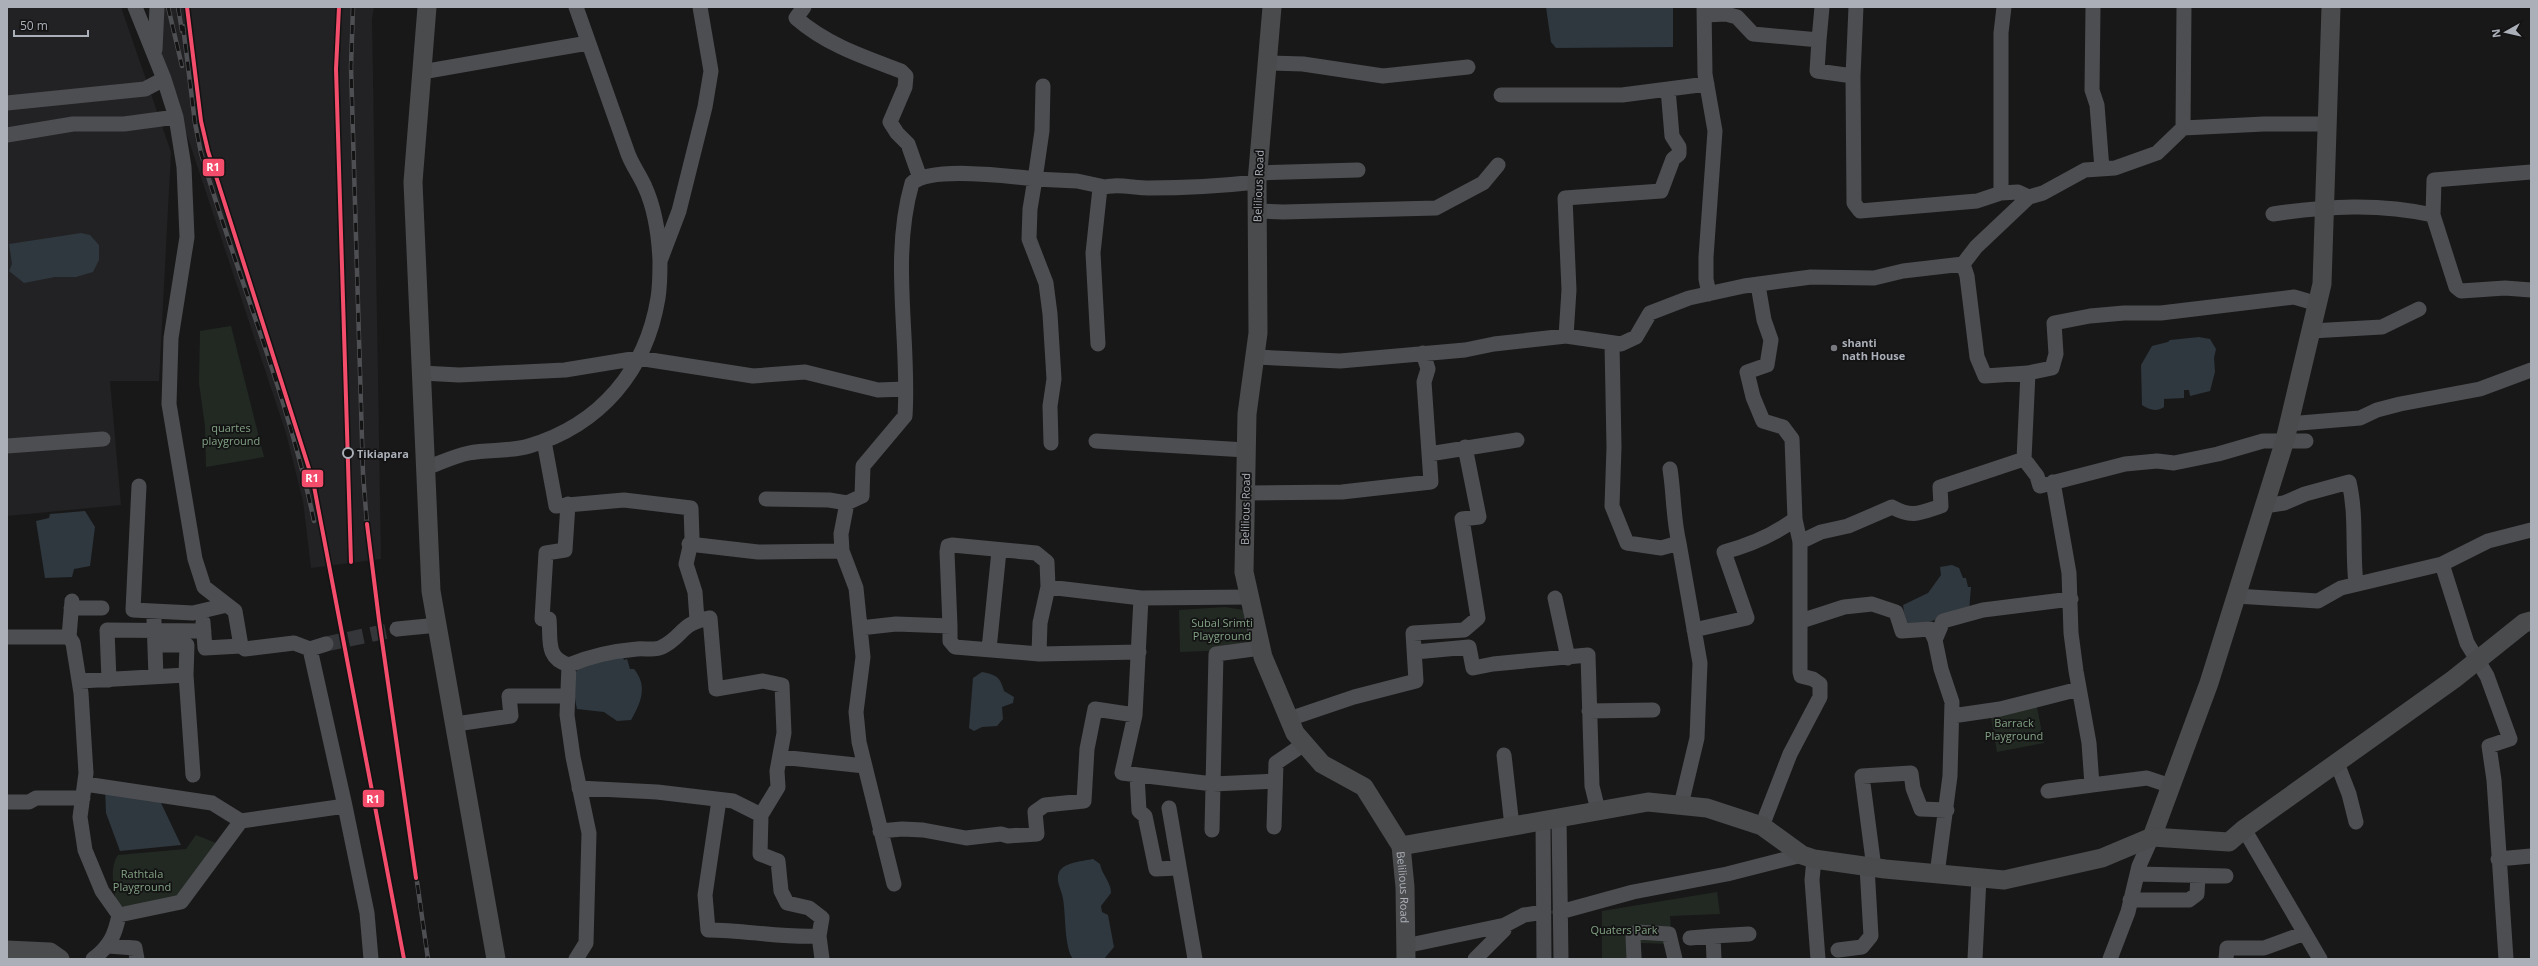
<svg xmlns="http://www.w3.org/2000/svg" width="2538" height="966" font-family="'Open Sans',sans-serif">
	<rect width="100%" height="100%" fill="#181819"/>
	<!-- built -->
	<path fill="#222224" d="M 7,7 L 121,7 L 171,152 L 159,381 L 110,381 L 121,505 L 7,516 Z
		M 156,7 L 374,7 L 372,19 L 381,559 L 311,568 L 303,501 L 286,433 L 152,30 Z"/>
	<!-- green -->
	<path fill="#222923" d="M 231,326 L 264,457 L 206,467 L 205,426 L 199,383 L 200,331 Z
		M 1225,607 L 1250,611 L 1255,649 L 1180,652 L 1179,610 Z
		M 2036,702 L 2044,743 L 1997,752 L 1990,712 Z
		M 196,835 L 221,845 L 187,895 L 125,907 L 116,903 C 114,888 109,868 118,855 L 186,849 Z
		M 1717,892 L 1720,914 L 1670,916 L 1672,944 L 1641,943 L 1642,959 L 1602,959 L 1602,911 Z"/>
	<!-- water -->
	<path fill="#2f383e" d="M 1546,7 L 1673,7 L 1673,47 L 1556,48 L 1551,42 Z
		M 81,233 L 90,235 L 99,245 L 99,260 L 93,272 L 76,277 L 55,277 L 24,283 L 9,271 L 12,264 L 9,244 Z
		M 2199,337 L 2210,339 L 2216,349 L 2214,358 L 2215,372 L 2210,391 L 2190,396 L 2189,390 L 2184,390 L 2184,398 L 2164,399 L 2164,407 C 2157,412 2149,410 2142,405 L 2141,365 L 2152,346 L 2168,342 L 2170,340 Z
		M 85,511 L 95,527 L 90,566 L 74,569 L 72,577 L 45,578 L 36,521 L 49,518 L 50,514 Z
		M 1952,565 L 1959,568 L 1963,578 L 1966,578 L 1968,587 L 1971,587 L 1969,612 L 1910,626 L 1906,625 L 1903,605 L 1928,593 L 1941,575 L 1940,567 Z
		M 623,657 L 624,660 L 627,659 L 630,669 L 634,669 C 648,686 641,703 631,720 L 617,721 L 604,712 L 577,709 C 574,696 571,678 579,667 Z
		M 982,672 C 996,675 1000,676 1004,691 L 1014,697 L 1013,703 L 1002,707 L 1003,719 L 997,726 L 982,727 L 974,731 L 969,728 L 973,678 Z
		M 105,787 L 160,794 L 161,803 L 181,845 L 120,851 L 106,813 Z
		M 1093,859 L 1100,864 C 1102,875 1111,882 1111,893 L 1101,906 L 1102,912 L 1108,915 L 1114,947 L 1104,959 L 1073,959 C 1064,947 1066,915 1063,899 C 1062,890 1055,881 1059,872 C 1064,862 1084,861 1093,859 Z"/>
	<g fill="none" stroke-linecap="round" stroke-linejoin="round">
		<!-- minor-tunnel -->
		<path stroke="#353639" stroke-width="15" stroke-dasharray="15 8" stroke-linecap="butt" d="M 326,644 L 397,629"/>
		<!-- minor -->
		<path stroke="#4d4e51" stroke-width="15" d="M 135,7 L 164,79 L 176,117 L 184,167 L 187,237 L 171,338 L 169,404 L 195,559 L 204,587 L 235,611 L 241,646 L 245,649 L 294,643 L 310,649
			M 576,7 C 593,55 610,103 627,151 C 631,164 640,175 645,187 C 655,209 659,238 660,261 L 679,211 L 705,107 L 711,71 L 700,7
			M 804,7 L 796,18 C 827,45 864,57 901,71 L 906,76 L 905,87 L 890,122 L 897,133 L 908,144 L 920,178
			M 1704,7 L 1705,74 L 1715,131 L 1706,257 L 1706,279 L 1709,294
			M 2093,7 L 2092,90 L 2097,105 L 2102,169
			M 1705,15 L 1726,14 L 1737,17 L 1753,34 L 1819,40 L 1817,71 L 1853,76 L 1854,203 L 1860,211 L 1977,201 L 2001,193 L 2018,192 L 2029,197
			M 1819,40 L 1822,7
			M 155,50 L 157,7
			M 1267,63 L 1303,64 L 1383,76 L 1468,67
			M 422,72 L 588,43
			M 1853,76 L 1856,7
			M 1501,95 L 1622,95 L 1707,84
			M 7,103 L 145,89 L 164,79
			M 2183,128 L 2264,124 L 2327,124
			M 7,135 L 73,124 L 124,124 L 176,117
			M 1257,173 L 1358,170
			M 2001,193 L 2001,33 L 2004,7
			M 1257,211 L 1283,212 L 1436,208 L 1483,183 L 1498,165
			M 2273,214 C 2327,206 2379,203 2433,215 L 2456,287 L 2461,291 L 2505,288 L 2531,290
			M 2433,215 L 2434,180 L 2531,172
			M 1963,264 L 1967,276 L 1977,357 L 1985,376 L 2028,373 L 2052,368 L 2056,354 L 2054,323 L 2090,316 L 2124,313 L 2161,313 L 2294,297 L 2318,304
			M 1758,285 L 1764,320 L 1771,340 L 1767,365 L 1747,372 L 1753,397 L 1763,421 L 1783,427 L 1792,439 L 1795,519
			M 2311,331 L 2382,327 L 2419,309
			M 1566,336 L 1569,290 L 1565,198 L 1661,191 L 1673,159 L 1679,154 L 1679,147 L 1672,136 L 1668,89
			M 1612,343 L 1614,447 L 1612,506 L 1627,543 L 1661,548 L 1679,543 L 1700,663 L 1697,738 L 1681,805
			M 1098,344 L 1093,253 L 1100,188 C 1118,183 1132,188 1149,188 C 1185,188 1221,186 1257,182
			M 1255,357 L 1340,361 L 1465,350 L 1494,344 L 1566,336 L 1621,344 L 1636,337 L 1650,313 L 1689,298 L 1744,286 L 1811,277 L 1874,278 L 1903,271 L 1963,264 L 1976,247 L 2029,197 L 2043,193 L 2085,170 L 2115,168 L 2157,153 L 2183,128 L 2184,7
			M 422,373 L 459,375 L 565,370 L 638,358 L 753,376 L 805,372 L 878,390 L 905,389
			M 2288,424 L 2360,418 L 2377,410 L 2400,404 L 2480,389 L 2531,370
			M 544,441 L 556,506 L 624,500 L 691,508 L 692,538 L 686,564 L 695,592 L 697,620
			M 1096,441 L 1246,450
			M 1051,443 L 1050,406 L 1054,379 L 1050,314 L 1046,283 L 1029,239 L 1030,209 L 1035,179 L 1077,181 L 1105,187
			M 7,446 L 103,439
			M 1429,454 L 1517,440
			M 2024,459 L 2028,373
			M 426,468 C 440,463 454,456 469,453 C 488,449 510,452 529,446 C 600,425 646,371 658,298 C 660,286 660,273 660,261
			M 1670,469 C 1674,494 1673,518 1679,543
			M 2053,482 L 2069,573 L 2071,633 L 2076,671 L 2089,743 L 2092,785 L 2147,778 L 2171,786
			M 139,486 L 133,610 L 193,613 L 227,605
			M 1245,493 L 1342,492 L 1431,482 L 1424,382 L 1428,369 L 1423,353
			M 766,499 L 829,500 L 847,503
			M 568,504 L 565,550 L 546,553 L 542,619 L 549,619 C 551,640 545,658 569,665
			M 2264,506 L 2284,503 L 2305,494 L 2349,482 C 2357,516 2352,550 2356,584
			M 689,544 L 758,552 L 842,551
			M 2442,564 L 2467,643 L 2487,676 L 2510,739 L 2489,746 L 2494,780 L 2506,959
			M 1048,587 L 1141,598
			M 2236,596 L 2318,601 L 2341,588 L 2442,564 L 2488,541 L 2531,530
			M 1555,598 L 1568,658
			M 71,608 L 102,608
			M 154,620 L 156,677
			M 1801,621 L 1844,607 L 1872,604 L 1896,612 L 1902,631 L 1930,629 L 1935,640 L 1941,669 L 1952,702 L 1950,776 L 1937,874
			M 203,622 L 205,648 L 241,646
			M 950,626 L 950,641 L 955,647 L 1039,654
			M 860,628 L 896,624 L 950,626 L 947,552 L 948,546 L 952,545 L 1036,553 L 1047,562 L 1048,587 L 1040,623 L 1039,654 L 1139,652
			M 397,629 L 438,625
			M 1694,630 L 1747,618 L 1724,552 C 1750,545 1774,535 1795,519 L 1800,542 L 1821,532 L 1848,526 L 1892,507 C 1912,518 1920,513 1941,506 L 1940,487 L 2024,459 L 2037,476 L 2040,486 L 2125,464 L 2157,461 L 2174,463 L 2218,454 L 2263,441 L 2306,441
			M 7,637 L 69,637 L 73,643 L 81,693 L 86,773 L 80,817 L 85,850 L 102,891 L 119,915
			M 69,637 L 72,601
			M 1935,640 L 1943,621 L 1983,610 L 2071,599
			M 155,645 L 187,645 L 186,675
			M 989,649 L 999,551
			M 1415,652 L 1469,647 L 1473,668 L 1493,664 L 1588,655 L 1592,786 L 1598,810
			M 109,680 L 107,630 L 204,631
			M 80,681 L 186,675 L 193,775
			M 1589,711 L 1653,710
			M 1135,715 L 1122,773 L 1213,784 L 1275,781
			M 1952,716 L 2000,709 L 2079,689
			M 1289,719 L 1354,697 L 1416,681 L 1413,633 L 1464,630 L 1478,618 L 1462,519 L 1479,517 L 1465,447
			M 456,724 L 511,716 L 509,696 L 568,696
			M 1504,755 L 1512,826
			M 780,757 L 865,766
			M 2337,763 L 2349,794 L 2356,822
			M 1137,775 L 1139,811 L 1145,816 L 1156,869 L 1178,868
			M 85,784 L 212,803 L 241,821
			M 579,788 L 657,792 L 733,801 L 761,815
			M 2048,791 L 2092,785
			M 719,800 L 705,895 L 708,930 C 745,930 781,938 819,936
			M 7,802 L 29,802 L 36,798 L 83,798
			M 345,806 L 367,913 L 371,959
			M 1169,808 L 1195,959
			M 1559,817 L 1561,959
			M 1543,821 L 1544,959
			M 1762,826 L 1790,754 L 1820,697 L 1820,684 L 1813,679 L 1801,676 L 1800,672 L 1800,542
			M 1274,827 L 1276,763 L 1304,744
			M 2244,829 L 2320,959
			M 1212,830 L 1216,654 L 1261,648
			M 880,831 L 902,829 L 923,830 L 966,838 L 1001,834 L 1008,836 L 1037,834 L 1035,812 L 1045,805 L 1084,801 L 1087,749 L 1095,709 L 1135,715 L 1141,598 L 1250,597
			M 1814,859 L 1812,880 L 1818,959
			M 2498,859 L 2531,856
			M 1874,868 L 1862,776 L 1911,773 L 1913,788 L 1921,809 L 1947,810
			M 2137,874 L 2226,876
			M 894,884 L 859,742 L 856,712 L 863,657 L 856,588 L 842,551 L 841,534 L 847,503 L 862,496 L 863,466 L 905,416 C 910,339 890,259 912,183 C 931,166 1009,176 1035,179 L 1042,131 L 1043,86
			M 2130,900 L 2189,900 L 2197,894 L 2198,876
			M 1560,912 L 1633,892 L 1727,874 L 1802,855
			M 1713,936 L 1749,934
			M 1690,938 L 1713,936 L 1714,959
			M 108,946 L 135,948 L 137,959
			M 1405,946 L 1505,925 L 1524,915 L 1544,912
			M 1838,950 L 1862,947 L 1871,936 L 1867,867
			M 93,959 C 110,946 115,935 119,915 L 181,902 L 241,821 L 345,806 L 310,649 L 326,644
			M 576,959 L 586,943 L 589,833 L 573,757 L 567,715 L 569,665 C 590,656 614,651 637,649 C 645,648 655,651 662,647 C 684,636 680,623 710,618 L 716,689 L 763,681 L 782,685 L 784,733 L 777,771 L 778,787 L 761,815 L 760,854 L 778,861 L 781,891 L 787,903 L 809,908 L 822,918 L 819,936 L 822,959
			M 1475,959 L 1504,930 L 1505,925
			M 1634,959 L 1633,937 L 1637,932 L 1669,934 L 1675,959
			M 1975,959 L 1979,878
			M 2110,959 L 2128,912 L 2139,866 L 2152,837
			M 2226,959 L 2227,948 L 2264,948 L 2305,933"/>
		<!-- major -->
		<g stroke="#4a4b4d" stroke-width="19">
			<path d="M 427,7 L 413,182 L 431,591 L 496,959"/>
			<path id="s1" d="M 1272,7 L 1257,182 L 1258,333 L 1247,414 L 1244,572 L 1263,657 L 1295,733 L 1322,764 L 1364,787 L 1401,846 L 1405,887 L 1406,959"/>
			<path d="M 2152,837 L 2209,683 L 2285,440 L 2322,284 L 2331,7"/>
			<path d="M 1401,846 L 1648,802 L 1707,808 L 1762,826 L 1802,855 L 1814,859 L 1885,869 L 2004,880 L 2102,858 L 2152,837 L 2229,842 L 2244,829 L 2454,679 L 2524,623 L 2531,621"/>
			<path d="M 7,950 L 50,952 L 60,959"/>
		</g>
		<!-- rail casing -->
		<g stroke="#4e4f52" stroke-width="4.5">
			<path id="rail" d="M 168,7 L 182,66
				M 178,7 L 182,31
				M 187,7 L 201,121 L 208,151 L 313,481 L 404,959
				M 353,7 L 351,67 L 363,474 L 368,537 L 428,959
				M 183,26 L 195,123 L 201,153 C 237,276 288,395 314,521"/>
		</g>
		<!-- rail -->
		<use href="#rail" stroke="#131314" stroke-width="3" stroke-dasharray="9" stroke-linecap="butt"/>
		<!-- rail-1 casing -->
		<g stroke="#131314" stroke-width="7">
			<path id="rail-1" d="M 187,7 L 201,121 L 208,151 L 313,481 L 404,959
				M 339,7 L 336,69 L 351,562
				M 367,524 L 379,620 L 416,878"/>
		</g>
		<!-- rail-1 -->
		<use href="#rail-1" stroke="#f44d6c" stroke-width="4"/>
	</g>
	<!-- markers -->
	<circle fill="#787a80" stroke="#131314" stroke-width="1.5" cx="1834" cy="348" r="4"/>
	<circle fill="#131314" stroke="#abafb8" stroke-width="2" cx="348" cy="453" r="5"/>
	<g text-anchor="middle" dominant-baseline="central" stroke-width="3.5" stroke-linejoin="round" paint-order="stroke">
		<!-- street labels -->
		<g font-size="11" fill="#abafb8" stroke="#131314">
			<text transform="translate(1258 186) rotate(-88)">Belilious Road</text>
			<text transform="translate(1245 509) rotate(-89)">Belilious Road</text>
			<text stroke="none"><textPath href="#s1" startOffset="936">Belilious Road</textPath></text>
		</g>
		<!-- poi labels -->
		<g font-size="11" font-weight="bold" fill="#abafb8" stroke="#131314" text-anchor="start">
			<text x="1842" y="342">shanti<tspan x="1842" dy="13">nath House</tspan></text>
		</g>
		<!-- park labels -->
		<g font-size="11" fill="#83a284" stroke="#131314">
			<text x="231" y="427">quartes<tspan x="231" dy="13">playground</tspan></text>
			<text x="1222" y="622">Subal Srimti<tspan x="1222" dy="13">Playground</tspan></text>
			<text x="2014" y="722">Barrack<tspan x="2014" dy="13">Playground</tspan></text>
			<text x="142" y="873">Rathtala<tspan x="142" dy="13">Playground</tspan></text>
			<text x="1624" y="929">Quaters Park</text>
		</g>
		<!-- stop labels -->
		<g font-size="11" font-weight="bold" fill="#abafb8" stroke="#131314" text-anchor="start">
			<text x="357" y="453">Tikiapara</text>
		</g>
	</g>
	<g stroke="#131314" stroke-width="1.5">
		<rect x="202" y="158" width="23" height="19" rx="4" fill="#f44d6c"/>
		<rect x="301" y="469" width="23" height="19" rx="4" fill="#f44d6c"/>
		<rect x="362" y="789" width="23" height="19" rx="4" fill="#f44d6c"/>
	</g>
	<g font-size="11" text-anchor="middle" font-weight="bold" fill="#fff">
		<text x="213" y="171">R1</text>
		<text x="312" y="482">R1</text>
		<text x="373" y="803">R1</text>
	</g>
	<!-- border -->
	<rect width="2538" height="966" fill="none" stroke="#abafb8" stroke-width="16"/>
	<!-- north arrow -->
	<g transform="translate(2506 32) rotate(262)" stroke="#131314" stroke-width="3" paint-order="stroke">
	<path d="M0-3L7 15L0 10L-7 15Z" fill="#abafb8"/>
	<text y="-6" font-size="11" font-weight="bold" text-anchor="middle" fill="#abafb8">N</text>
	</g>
	<!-- scale -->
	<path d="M14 30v6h74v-6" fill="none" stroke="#abafb8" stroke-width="2"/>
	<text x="20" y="30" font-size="12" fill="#abafb8" stroke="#131314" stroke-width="3" paint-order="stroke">50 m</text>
</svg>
